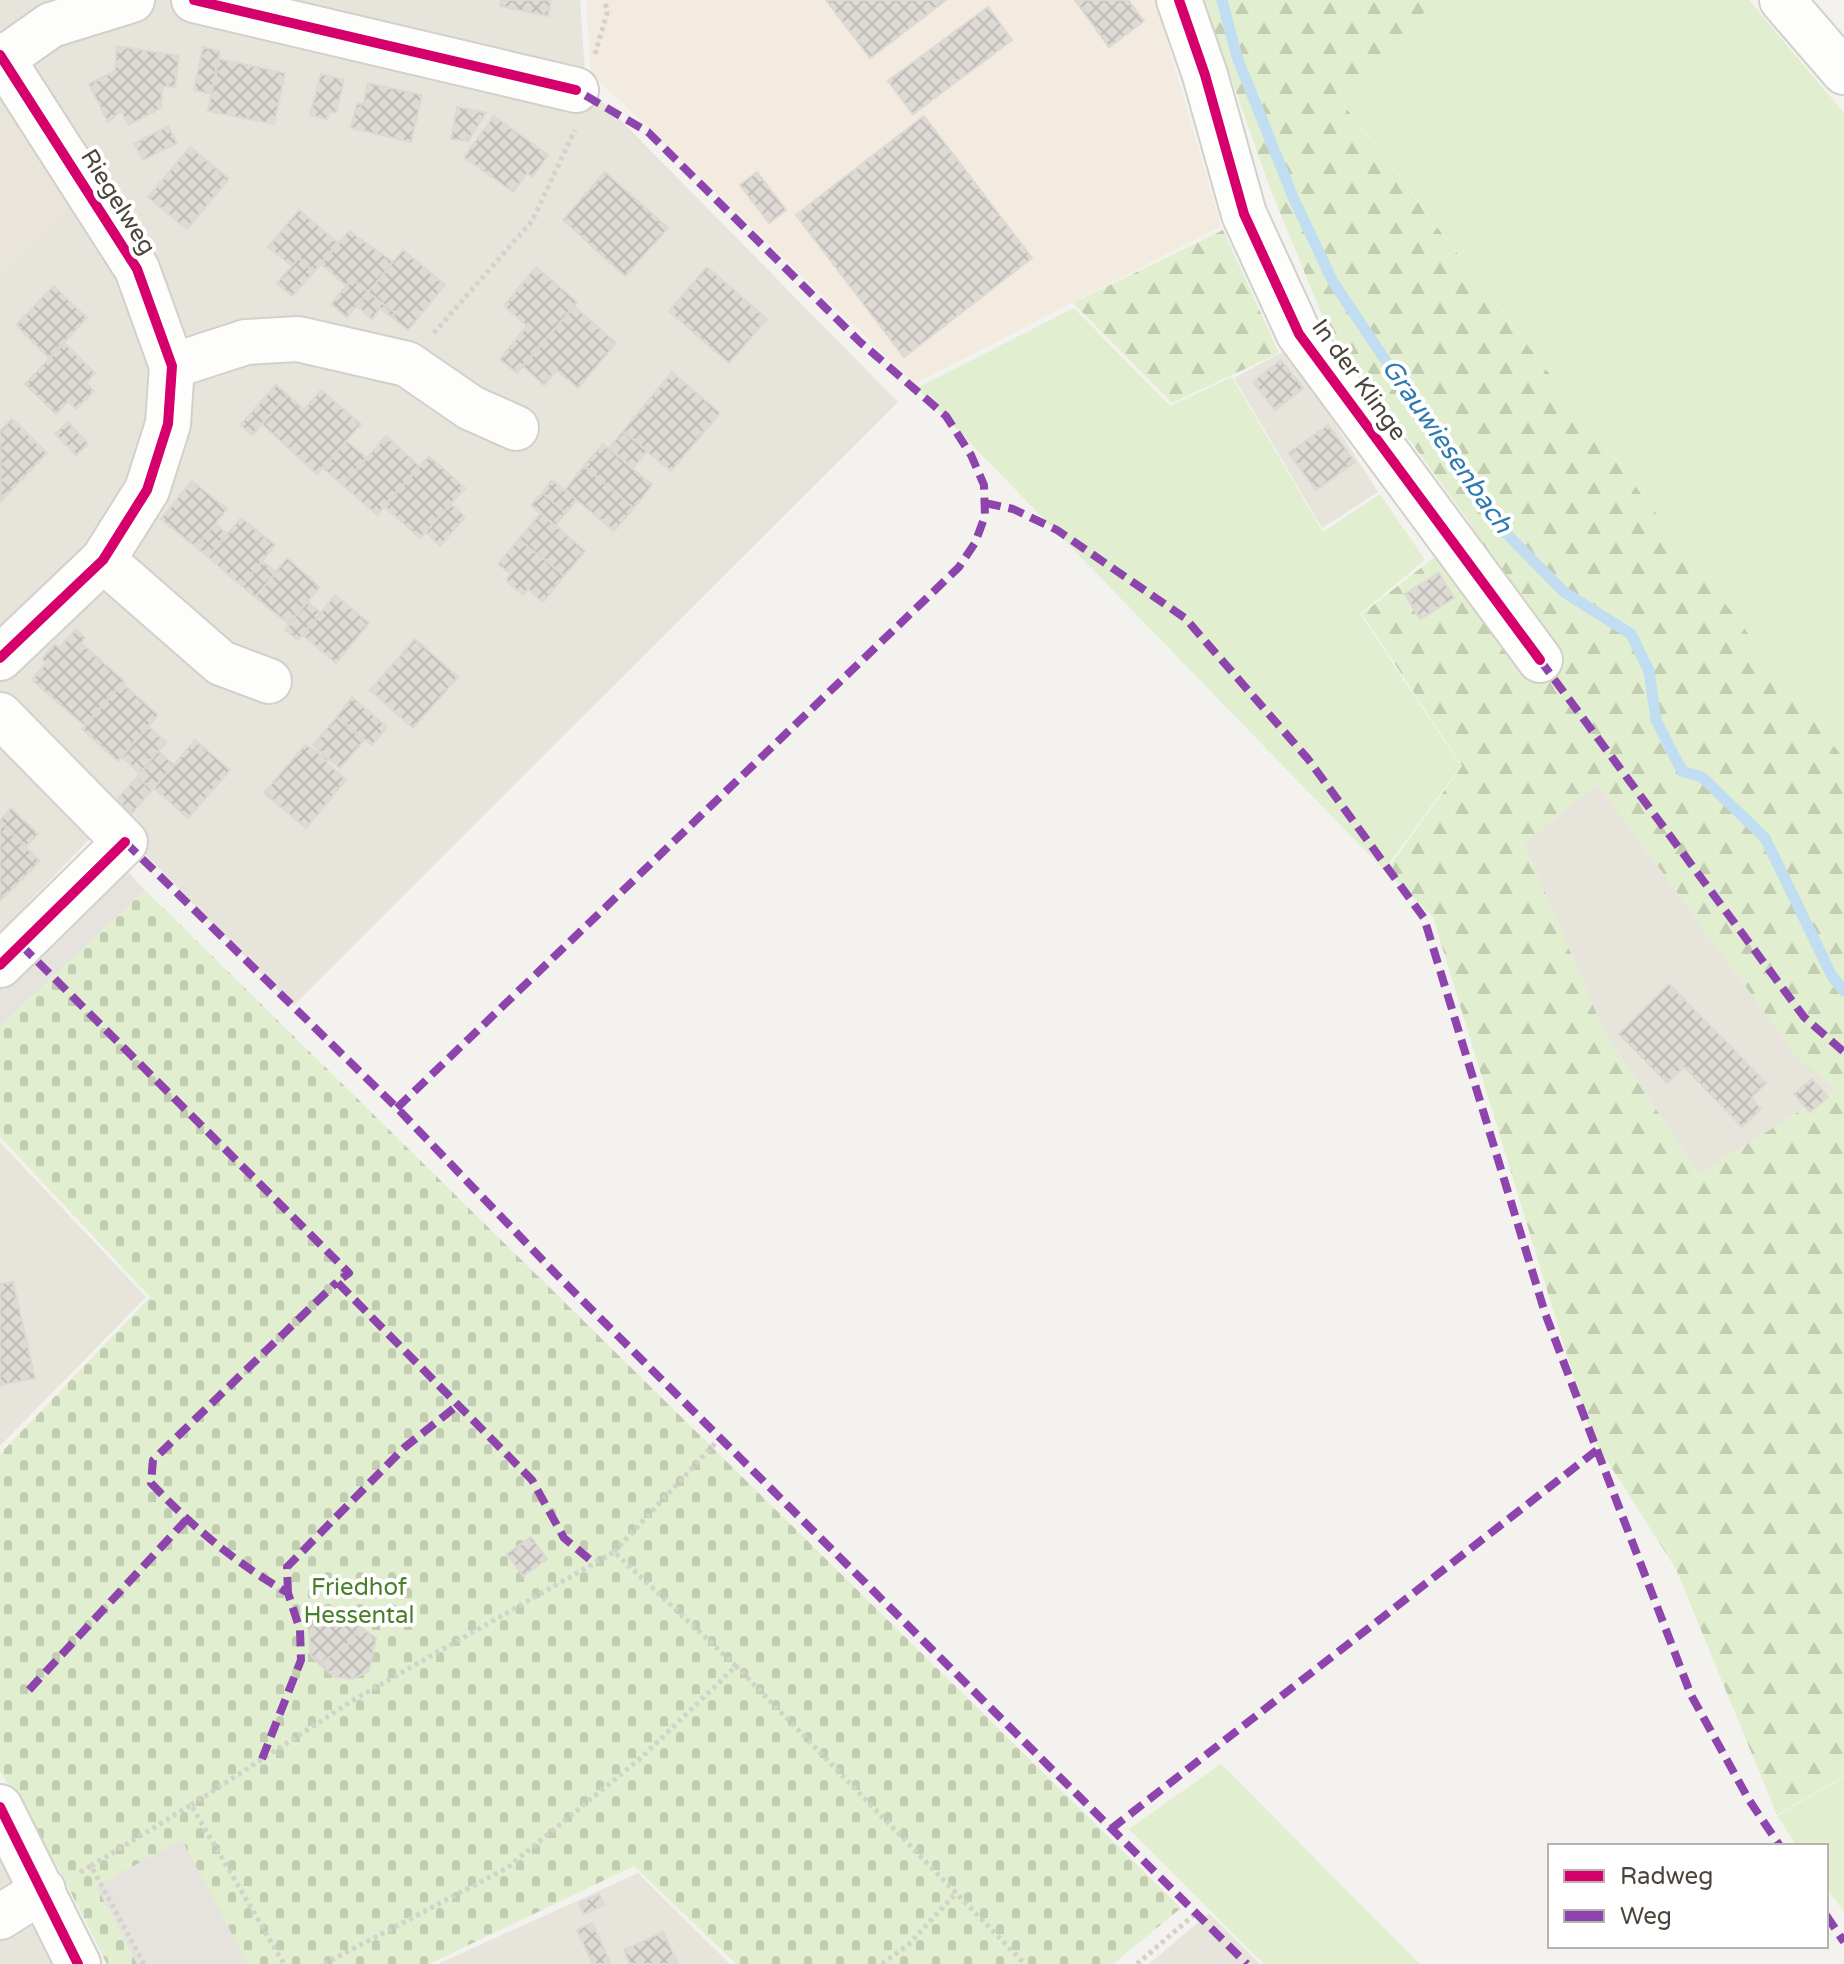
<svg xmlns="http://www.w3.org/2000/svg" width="1844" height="1964" font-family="'Varela Round',sans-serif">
	<defs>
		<pattern id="forest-firs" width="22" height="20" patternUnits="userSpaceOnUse" patternTransform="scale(2)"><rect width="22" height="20" fill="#e1eecf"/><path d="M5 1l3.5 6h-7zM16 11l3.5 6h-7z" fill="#c3cdb2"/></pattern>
		<pattern id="cemetery-stones" width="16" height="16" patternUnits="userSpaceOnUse" patternTransform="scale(2)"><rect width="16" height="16" fill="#e1eecf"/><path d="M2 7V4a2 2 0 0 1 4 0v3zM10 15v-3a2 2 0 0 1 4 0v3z" fill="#c3cdb2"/></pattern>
		<pattern id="building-cross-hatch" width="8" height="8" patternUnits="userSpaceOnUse" patternTransform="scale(2)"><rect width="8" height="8" fill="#dedbd6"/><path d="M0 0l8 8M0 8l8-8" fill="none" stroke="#c0bdb8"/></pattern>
	</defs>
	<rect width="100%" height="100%" fill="#f4f2ee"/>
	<!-- residential -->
	<path fill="#e7e4dc" d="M 0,0 L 580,0 L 586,85 L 898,402 L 293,1006 L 110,818 L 0,932 Z
		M 1288,349 L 1378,492 L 1322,528 L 1234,378 Z
		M 1597,783 L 1795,1054 L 1835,1089 L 1699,1174 L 1605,1033 L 1524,844 Z
		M 0,1142 L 146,1297 L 0,1446 Z
		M 0,1855 L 55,1964 L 0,1964 Z
		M 638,1873 L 730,1964 L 438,1964 Z
		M 1209,1913 L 1260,1964 L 1149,1964 Z"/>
	<!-- commercial -->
	<path fill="#f3ebdf" d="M 586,0 L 1155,0 L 1221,226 L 915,384 L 591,73 Z"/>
	<!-- education -->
	<path fill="#eae5da" d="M 0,106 L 18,128 L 25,125 L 76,203 L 0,277 Z"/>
	<!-- grass -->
	<path fill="#e1eecf" d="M 1436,0 L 1749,0 L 1844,113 L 1844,759 L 1340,99 Z
		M 1074,308 L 1170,406 L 1232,377 L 1323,532 L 1380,494 L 1425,560 L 1360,614 L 1461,766 L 1384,870 L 917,388 Z
		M 1221,1764 L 1420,1964 L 1264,1964 L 1129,1829 Z
		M 1844,1777 L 1844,1912 L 1826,1887 L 1826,1846 L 1797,1846 L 1777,1816 Z"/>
	<!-- forest -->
	<path fill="url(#forest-firs)" fill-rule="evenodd" d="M 1204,0 L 1436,0 L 1340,100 L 1844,759 L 1844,1776 L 1777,1815 L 1676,1569 L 1592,1437 L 1433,917 L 1386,871 L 1462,766 L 1362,614 L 1473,527 L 1326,325 L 1268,183 ZM 1597,783 L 1795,1054 L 1835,1089 L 1699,1174 L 1605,1033 L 1524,844 Z
		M 1223,230 L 1279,353 L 1172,403 L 1073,303 Z"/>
	<!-- cemetery -->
	<path fill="url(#cemetery-stones)" d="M 145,890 L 1181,1908 L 1113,1964 L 736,1964 L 634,1866 L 429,1964 L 107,1964 L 59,1869 L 0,1771 L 0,1454 L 150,1297 L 0,1137 L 0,1026 Z"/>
	<!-- parking -->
	<path fill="#e6e3df" d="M 125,869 L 145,890 L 0,1026 L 0,987 Z
		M 182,1840 L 248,1964 L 137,1964 L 96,1886 Z"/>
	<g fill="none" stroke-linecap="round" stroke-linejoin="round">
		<!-- stream -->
		<path stroke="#c0ddf1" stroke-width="11" d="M 1222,0 L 1237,57 L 1293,197 L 1333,282 L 1491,518 L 1564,592 L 1631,634 L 1649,671 L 1656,720 L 1682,771 L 1702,777 L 1765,838 L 1832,976 L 1844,991"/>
	</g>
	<!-- building -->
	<path fill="url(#building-cross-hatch)" stroke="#dcd9d4" stroke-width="2" d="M 501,0 L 551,0 L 548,16 L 500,6 Z
		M 826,0 L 946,0 L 870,58 Z
		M 1075,0 L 1128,0 L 1144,21 L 1109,47 Z
		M 988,7 L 1012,40 L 913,114 L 888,81 Z
		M 117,46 L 179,56 L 175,87 L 162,86 L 161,108 L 129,125 L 121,111 L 108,122 L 89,84 L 115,71 Z
		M 203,47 L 220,51 L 211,94 L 194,90 Z
		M 219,59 L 285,73 L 274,124 L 208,111 Z
		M 321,74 L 344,80 L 336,113 L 329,112 L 327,119 L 310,115 Z
		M 368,83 L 422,95 L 411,142 L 351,128 L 357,103 L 363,105 Z
		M 457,107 L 486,113 L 468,141 L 451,139 Z
		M 494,116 L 548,155 L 532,177 L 527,173 L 513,192 L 464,157 Z
		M 924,116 L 1032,258 L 904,357 L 796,215 Z
		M 168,126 L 177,143 L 143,160 L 134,144 Z
		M 190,147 L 229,179 L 187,229 L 148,197 Z
		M 605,172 L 668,228 L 625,276 L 563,220 Z
		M 757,172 L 786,210 L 769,223 L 740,185 Z
		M 299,210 L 338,243 L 314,272 L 299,258 L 292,266 L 268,247 Z
		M 349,231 L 393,262 L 368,292 L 352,279 L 347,286 L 321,264 Z
		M 403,250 L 445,285 L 408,330 L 392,317 L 395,313 L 368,292 Z
		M 299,258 L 314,272 L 292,296 L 277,283 Z
		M 536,267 L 577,302 L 517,373 L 500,359 L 527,326 L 504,306 Z
		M 707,267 L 767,319 L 729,363 L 669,311 Z
		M 352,279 L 368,292 L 347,317 L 331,304 Z
		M 54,286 L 87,318 L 49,358 L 16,325 Z
		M 368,292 L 395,313 L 392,317 L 380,308 L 372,319 L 357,306 Z
		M 574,306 L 616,343 L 578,388 L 557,370 L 544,385 L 523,366 Z
		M 64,343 L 95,373 L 86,383 L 94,391 L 76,409 L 68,401 L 56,414 L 25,384 Z
		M 1281,360 L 1303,388 L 1275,410 L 1253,382 Z
		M 672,372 L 720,413 L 671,471 L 623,431 Z
		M 276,385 L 288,395 L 252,435 L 240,425 Z
		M 321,390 L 361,424 L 317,474 L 262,424 L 288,395 L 304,410 Z
		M 12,419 L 47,453 L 1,501 L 0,431 Z
		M 68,422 L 88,444 L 76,455 L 55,434 Z
		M 1328,425 L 1355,462 L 1316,490 L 1289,453 Z
		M 623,431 L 647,451 L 633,468 L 609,448 Z
		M 386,436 L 419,466 L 377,515 L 343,485 Z
		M 346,441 L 367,458 L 343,485 L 323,468 Z
		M 603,444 L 652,485 L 634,508 L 584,466 Z
		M 429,456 L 465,488 L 420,538 L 384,506 Z
		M 584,466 L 634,508 L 614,531 L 565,490 Z
		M 552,480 L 577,500 L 566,513 L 542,493 Z
		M 192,481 L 227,509 L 196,547 L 161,519 Z
		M 542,493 L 566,513 L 555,526 L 531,505 Z
		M 451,504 L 465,517 L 440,546 L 426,532 Z
		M 541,513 L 585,551 L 564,576 L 519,539 Z
		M 241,518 L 275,545 L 242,586 L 208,557 Z
		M 215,524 L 227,534 L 208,557 L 196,547 Z
		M 519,539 L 564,576 L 543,602 L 528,589 L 523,595 L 506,580 L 511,574 L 498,564 Z
		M 287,558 L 320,587 L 289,624 L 255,597 Z
		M 262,561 L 276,572 L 255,597 L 242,586 Z
		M 1439,573 L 1454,598 L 1420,619 L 1405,594 Z
		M 335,595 L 369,623 L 336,663 L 303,635 Z
		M 307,602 L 321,613 L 298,640 L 285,630 Z
		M 76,629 L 85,638 L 81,643 L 124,681 L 85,726 L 32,680 L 46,663 L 42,659 L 55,644 L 59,648 Z
		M 415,639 L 458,677 L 413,728 L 370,690 Z
		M 122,683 L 158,715 L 118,761 L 82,729 Z
		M 352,697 L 387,727 L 372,745 L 337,717 Z
		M 337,717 L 364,740 L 340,768 L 313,745 Z
		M 148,726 L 166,742 L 140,773 L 122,757 Z
		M 195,740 L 230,770 L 188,818 L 154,788 Z
		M 305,745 L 329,759 L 326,762 L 346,780 L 306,828 L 264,793 Z
		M 158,751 L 174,765 L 152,790 L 137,777 Z
		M 137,777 L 152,790 L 132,813 L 117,800 Z
		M 11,808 L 38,834 L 26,846 L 0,821 Z
		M 0,821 L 40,861 L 0,901 Z
		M 1669,984 L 1766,1083 L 1751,1098 L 1761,1109 L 1742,1127 L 1684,1067 L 1667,1083 L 1619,1034 Z
		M 1812,1079 L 1828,1097 L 1810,1112 L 1794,1094 Z
		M 13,1282 L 35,1378 L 0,1385 L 0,1284 Z
		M 531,1537 L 547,1559 L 523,1576 L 507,1554 Z
		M 344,1613 L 359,1626 L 351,1642 L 319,1664 L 311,1655 L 309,1631 L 325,1614 Z
		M 359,1626 L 376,1638 L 369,1671 L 352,1679 L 335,1677 L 319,1664 L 351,1642 Z
		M 599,1894 L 604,1905 L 584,1914 L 579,1903 Z
		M 592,1923 L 610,1962 L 606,1964 L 593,1964 L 577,1930 Z
		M 663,1932 L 678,1964 L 630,1964 L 624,1950 Z"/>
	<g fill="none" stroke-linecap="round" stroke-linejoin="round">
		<!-- minor casing -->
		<g stroke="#d2d0cb" stroke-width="48">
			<path id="minor" d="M 194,0 L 576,90
				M 1179,0 L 1205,75 L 1244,214 L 1299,334 L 1540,660
				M 1782,0 L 1844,72
				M 0,55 L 137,269 L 172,366 L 168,424 L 147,490 L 103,560 L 0,658
				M 4,58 L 51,25 L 132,0
				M 172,366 L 246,342 L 298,339 L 407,364 L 471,408 L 516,428
				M 103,560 L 221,663 L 269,681
				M 0,715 L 125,842 L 0,965
				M 0,1807 L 78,1964
				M 0,1917 L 43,1890"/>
		</g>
		<!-- path -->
		<path stroke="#d3d2cc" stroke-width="5" stroke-dasharray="4 4" stroke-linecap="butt" d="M 595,54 L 607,13 L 605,0
			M 434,333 L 532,221 L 575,130
			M 614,1552 L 720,1438
			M 191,1805 L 355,1699 L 614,1552 L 736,1666
			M 91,1866 L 191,1805 L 284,1964
			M 80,1872 L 91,1866 L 144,1964
			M 324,1964 L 507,1868 L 642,1757 L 736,1666 L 1025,1964
			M 882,1964 L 909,1944 L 957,1892
			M 1137,1964 L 1196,1913"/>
		<!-- minor -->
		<use href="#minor" stroke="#fdfdfc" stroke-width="44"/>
		<!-- quiet -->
		<path stroke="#8e44ad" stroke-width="8" stroke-dasharray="16 8" stroke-linecap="butt" d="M 985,503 L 1013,509 L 1057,530 L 1185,618 L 1308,759 L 1424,918 L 1545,1313 L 1592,1437 L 1691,1695 L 1749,1800 L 1780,1846
			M 1540,660 L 1804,1017 L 1844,1052
			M 125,842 L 397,1108 L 556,1274 L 1247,1964
			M 21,945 L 349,1273 L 337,1282 L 532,1480 L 564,1538 L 594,1563
			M 397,1108 L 959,567 L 975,543 L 985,516 L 984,485 L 971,455 L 946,416 L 860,342 L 648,132 L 576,90
			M 288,1593 L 287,1567 L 405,1447 L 458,1405
			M 29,1690 L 187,1519
			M 262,1759 L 301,1660 L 300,1630 L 288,1593 C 237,1564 191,1526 151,1483 L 153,1460 L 337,1282
			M 1111,1829 L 1597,1450
			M 1826,1915 L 1844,1942"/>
		<!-- cycleway casing -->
		<g stroke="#fff" stroke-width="15">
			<path id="cycleway" d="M 194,0 L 576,90
				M 1179,0 L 1205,75 L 1244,214 L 1299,334 L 1540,660
				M 0,55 L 137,269 L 172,366 L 168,424 L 147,490 L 103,560 L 0,658
				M 0,965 L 125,842
				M 0,1807 L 78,1964"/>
		</g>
		<!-- cycleway -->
		<use href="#cycleway" stroke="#d6006c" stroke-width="10"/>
	</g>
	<g text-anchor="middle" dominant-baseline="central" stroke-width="8" stroke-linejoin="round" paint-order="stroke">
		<!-- street labels -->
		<g font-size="24" fill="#4b4439" stroke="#fff">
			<text transform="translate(118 202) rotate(58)">Riegelweg</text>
			<text transform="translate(1359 380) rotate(54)">In der Klinge</text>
		</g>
		<!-- park labels -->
		<g font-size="24" fill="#4a7f2a" stroke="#fff">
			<text x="359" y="1587">Friedhof<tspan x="359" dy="28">Hessental</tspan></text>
		</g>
		<!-- water labels -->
		<g font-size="26" font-style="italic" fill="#2e7ab2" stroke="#fff">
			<text transform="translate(1447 446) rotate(55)">Grauwiesenbach</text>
		</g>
	</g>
	<!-- legend -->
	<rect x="1548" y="1844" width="280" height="104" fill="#ffffff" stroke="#b7b4b0" stroke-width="2"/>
	<rect x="1564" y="1870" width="40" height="12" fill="#d6006c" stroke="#b7b4b0" stroke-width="2"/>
	<text x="1620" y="1884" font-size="24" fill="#4b4439">Radweg</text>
	<rect x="1564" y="1910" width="40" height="12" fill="#8e44ad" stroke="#b7b4b0" stroke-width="2"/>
	<text x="1620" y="1924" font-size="24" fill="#4b4439">Weg</text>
</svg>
